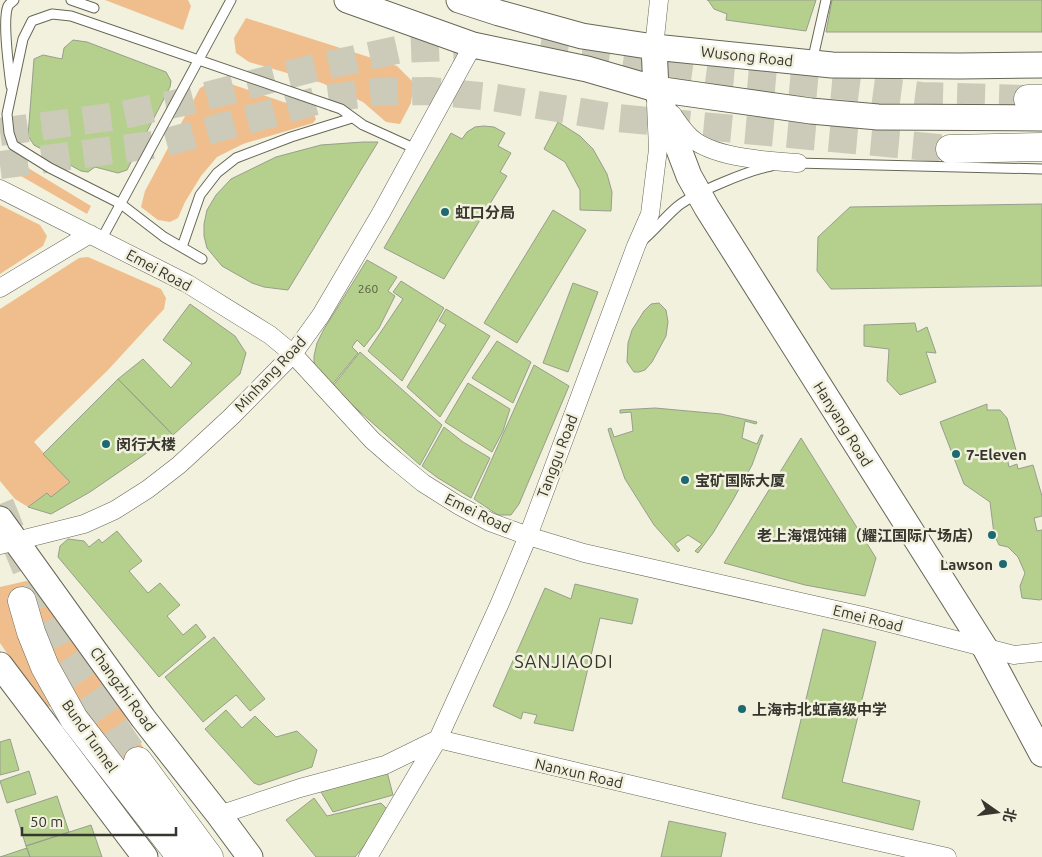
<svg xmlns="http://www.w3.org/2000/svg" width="1042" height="857" font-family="Ubuntu,'Noto Sans SC',sans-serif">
	<rect width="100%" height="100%" fill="#f1f1dd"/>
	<!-- green -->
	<path fill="#f0be8d" d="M 105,0 L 188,0 L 191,6 L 183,30 Z
		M 246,18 L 397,66 L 414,83 L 411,103 L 400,124 L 386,122 L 363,102 L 322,83 L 249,62 L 236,53 L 234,38 Z
		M 213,81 L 222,81 L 313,112 L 316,119 L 313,123 L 243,144 L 217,157 L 201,176 L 185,202 L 178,218 L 170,222 L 158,220 L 141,207 L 145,191 L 200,88 Z
		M 0,151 L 91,206 L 87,214 L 0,164 Z
		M 0,205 L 40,225 L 47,236 L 43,246 L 0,274 Z
		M 88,257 L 161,289 L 166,298 L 164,309 L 108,370 L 34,442 L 70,482 L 51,497 L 47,493 L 28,507 L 15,499 L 0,481 L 0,309 L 79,258 Z
		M 26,581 L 36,584 L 119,706 L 148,756 L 143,780 L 52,706 L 44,708 L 0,643 L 0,587 Z"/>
	<!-- building -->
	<path fill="#b5d08c" stroke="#979e8d" d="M 708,0 L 707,0 L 816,0 L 806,31 L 726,20 L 727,14 L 714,9 Z
		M 832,0 L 1042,0 L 1042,32 L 826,32 Z
		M 73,40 L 87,42 L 166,72 L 171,81 L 170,87 L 127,170 L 118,173 L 95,167 L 88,172 L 81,171 L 34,145 L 28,136 L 34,59 L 43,55 L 62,59 L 64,48 Z
		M 558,122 L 580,136 L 593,149 L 607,174 L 612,192 L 611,211 L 580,210 L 580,190 L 565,162 L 544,149 Z
		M 484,126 L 494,127 L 505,133 L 498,146 L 511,153 L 500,172 L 507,176 L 444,279 L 384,248 L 451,133 L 462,139 L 467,132 L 475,127 Z
		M 363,142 L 378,142 L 288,290 L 264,287 L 252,283 L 222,266 L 207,248 L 204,236 L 204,224 L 207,210 L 216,195 L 231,179 L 276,157 L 321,145 Z
		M 1042,204 L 1042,286 L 831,289 L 817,271 L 818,237 L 850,207 Z
		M 553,210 L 586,230 L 517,343 L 484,323 Z
		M 367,260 L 397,277 L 388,291 L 395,296 L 379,328 L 364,347 L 357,340 L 352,347 L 358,353 L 331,386 L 314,366 L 314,356 L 317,343 L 324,329 Z
		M 401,281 L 444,308 L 402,381 L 368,351 L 403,299 L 393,292 Z
		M 573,283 L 598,292 L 568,372 L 543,363 Z
		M 659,303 L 666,310 L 668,322 L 666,336 L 652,362 L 645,370 L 639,372 L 634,372 L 627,362 L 628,343 L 632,330 L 644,311 L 651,304 Z
		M 190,304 L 235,336 L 246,353 L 240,374 L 173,435 L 118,379 L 143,359 L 171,388 L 192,363 L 163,340 Z
		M 446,309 L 490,336 L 440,417 L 407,387 L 446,325 L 439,321 Z
		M 915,323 L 917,332 L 927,327 L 936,353 L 926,352 L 936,382 L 900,395 L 887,381 L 889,349 L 864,346 L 864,325 Z
		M 497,341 L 531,362 L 513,403 L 472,378 Z
		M 360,352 L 442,425 L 420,465 L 332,387 Z
		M 534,365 L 569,386 L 519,504 L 511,515 L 498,515 L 474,499 Z
		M 118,379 L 173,435 L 90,492 L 51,514 L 28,507 L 47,493 L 51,497 L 70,482 L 43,454 Z
		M 468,383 L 510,409 L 503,431 L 492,452 L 445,422 Z
		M 987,404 L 987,410 L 1000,410 L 1007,418 L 1017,454 L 1007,457 L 1009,467 L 1017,464 L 1018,469 L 1033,465 L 1042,496 L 1042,516 L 1034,518 L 1037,531 L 1042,530 L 1042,599 L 1040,600 L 1022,598 L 1020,586 L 1025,573 L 1018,557 L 1008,547 L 999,545 L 994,534 L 990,502 L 964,484 L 940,422 Z
		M 655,408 L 721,414 L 757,422 L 756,424 L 745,421 L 742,438 L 757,444 L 761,435 L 763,435 L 752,465 L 733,500 L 713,533 L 698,553 L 695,551 L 702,544 L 688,535 L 675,544 L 680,550 L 678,552 L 654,525 L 625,479 L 611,439 L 608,429 L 611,428 L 614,437 L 633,431 L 631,412 L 620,413 L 620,410 Z
		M 444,427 L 463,442 L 490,458 L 471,498 L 438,478 L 422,466 Z
		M 801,438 L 876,558 L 865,596 L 805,585 L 724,563 Z
		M 117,531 L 142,561 L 129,571 L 148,593 L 160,583 L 180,605 L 167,616 L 183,635 L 196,624 L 206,637 L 159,677 L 58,557 L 60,546 L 68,539 L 84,541 L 89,547 L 99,539 L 102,543 Z
		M 575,584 L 638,599 L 632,624 L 600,618 L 573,731 L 534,723 L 537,715 L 523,712 L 521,719 L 493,706 L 545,588 L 571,599 Z
		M 823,629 L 876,642 L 842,782 L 920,801 L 913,830 L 782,798 Z
		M 214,637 L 265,699 L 250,711 L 236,695 L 203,722 L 165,677 Z
		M 226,710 L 242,728 L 255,716 L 276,737 L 297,731 L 317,750 L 312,767 L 259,785 L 254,783 L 205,729 Z
		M 10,739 L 19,770 L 0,775 L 0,742 Z
		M 386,768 L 393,795 L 333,812 L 318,787 Z
		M 29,771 L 36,794 L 7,803 L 0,781 Z
		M 57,796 L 69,832 L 26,846 L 15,810 Z
		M 314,798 L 327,816 L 381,803 L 389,811 L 371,837 L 355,857 L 316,857 L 286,820 Z
		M 669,821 L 726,833 L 721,857 L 661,857 Z
		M 91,825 L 102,857 L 30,857 L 26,846 Z
		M 27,848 L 30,857 L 0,857 Z"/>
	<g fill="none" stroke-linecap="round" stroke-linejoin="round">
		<!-- primary-tunnel -->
		<path stroke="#cccbba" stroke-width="28" stroke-dasharray="28 14" stroke-linecap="butt" d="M 540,49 L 734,76 L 846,86 L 921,96 L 1028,99
			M 0,132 L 118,116 L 183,102 L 314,68 L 401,49 L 479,46
			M 0,165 L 160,144 L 323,99 L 377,92 L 430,91 L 491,97 L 617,118 L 950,149
			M 0,504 L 29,576 L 64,653 L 138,761"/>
		<!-- lane casing -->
		<g stroke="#676756" stroke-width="11">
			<path id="lane" d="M 71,0 L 94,8
				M 812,62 L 826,0
				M 11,86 C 9,69 2,20 8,6 C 9,4 12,2 14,0
				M 796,163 L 1042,169
				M 101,240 L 231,0
				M 642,241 C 655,230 665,217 678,206 C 696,192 747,171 771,166
				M 182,247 L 200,195 L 217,173 L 236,158 L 291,137 L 352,118
				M 202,259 L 164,237 L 121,204 L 50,168 L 13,145 L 9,133 L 7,114 L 23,39 L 32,21 L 52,14 L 71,16 L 341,109 L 363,125 L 416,149"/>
		</g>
		<!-- street casing -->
		<g stroke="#676756" stroke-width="19">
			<path id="street" d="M 654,47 L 659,0
				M 672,114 C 679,124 685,134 695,141 C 719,158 768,161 798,163
				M 0,189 L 188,284 L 270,335 L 293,354 L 372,440 L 395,460 L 423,483 L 458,505 L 490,522 L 528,536 L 584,553 L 863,616 L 1014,655 L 1042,652
				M 0,288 L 90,234
				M 0,545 L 84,524 L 115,510 L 148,489 L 179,465 L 231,417 L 293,354 L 321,315 L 381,213 L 473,45
				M 219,815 L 300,788 L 385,765 L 438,739 L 755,814 L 947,857
				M 368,857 L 438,739 L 500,603 L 528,536 L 636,246 L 650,214 L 658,149 L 656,104"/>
		</g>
		<!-- secondary casing -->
		<g stroke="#676756" stroke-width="27">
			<path id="secondary" d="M 347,0 L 473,45 L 587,69 L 656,89 L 811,111 L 878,117 L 1042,118
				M 459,0 L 499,13 L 582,36 L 654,47 L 832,65 L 960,66 L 1042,65
				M 654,47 L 656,89 L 689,176 L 707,208 L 985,648 L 1042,754
				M 0,519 L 143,718 L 219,815 L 250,857
				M 0,665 L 145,857"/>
		</g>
		<!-- primary casing -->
		<g stroke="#676756" stroke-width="29">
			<path id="primary" d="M 1028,99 L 1042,99
				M 950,149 L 1042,147
				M 22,601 L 31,632 L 45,667 L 74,719 L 181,857
				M 138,761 L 209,857"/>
		</g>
		<!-- lane -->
		<use href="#lane" stroke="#fff" stroke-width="9"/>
		<!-- street -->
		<use href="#street" stroke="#fff" stroke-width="18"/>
		<!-- secondary -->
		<use href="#secondary" stroke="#fff" stroke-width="25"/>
		<!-- primary -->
		<use href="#primary" stroke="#fff" stroke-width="28"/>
	</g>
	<!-- markers -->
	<g fill="#1d6972" stroke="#f1f1dd" stroke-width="2">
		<circle cx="445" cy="212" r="5"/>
		<circle cx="106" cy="444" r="5"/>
		<circle cx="956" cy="454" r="5"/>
		<circle cx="685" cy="480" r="5"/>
		<circle cx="992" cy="535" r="5"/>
		<circle cx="1003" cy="564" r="5"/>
		<circle cx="742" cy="709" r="5"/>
	</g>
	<g text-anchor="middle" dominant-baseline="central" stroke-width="5" stroke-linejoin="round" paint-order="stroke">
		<!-- number labels -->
		<g font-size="12" fill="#565c46">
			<text x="368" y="288">260</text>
		</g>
		<!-- street labels -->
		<g font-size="15" fill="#36352e" stroke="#f1f1dd">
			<text transform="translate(747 56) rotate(6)">Wusong Road</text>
			<text transform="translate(159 270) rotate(28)">Emei Road</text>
			<text transform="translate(270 374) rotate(-47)">Minhang Road</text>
			<text transform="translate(843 424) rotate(58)">Hanyang Road</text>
			<text transform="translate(557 456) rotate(-69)">Tanggu Road</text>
			<text transform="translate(478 513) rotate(26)">Emei Road</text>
			<text transform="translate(868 618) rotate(14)">Emei Road</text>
			<text transform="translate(123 689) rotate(54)">Changzhi Road</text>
			<text transform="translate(90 736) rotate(55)">Bund Tunnel</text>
			<text transform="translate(579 773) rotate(13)">Nanxun Road</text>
		</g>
		<!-- poi labels -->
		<g font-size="15" font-weight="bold" fill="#36352e" stroke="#f1f1dd" text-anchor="start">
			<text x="455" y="212">虹口分局</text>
			<text x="116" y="444">闵行大楼</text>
			<text x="966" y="454">7-Eleven</text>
			<text x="695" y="480">宝矿国际大厦</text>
			<text x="982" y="535" text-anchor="end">老上海馄饨铺（耀江国际广场店）</text>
			<text x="993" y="564" text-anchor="end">Lawson</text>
			<text x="752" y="709">上海市北虹高级中学</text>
		</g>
		<!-- quarter labels -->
		<g font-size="18" letter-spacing="1" fill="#36352e" stroke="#f1f1dd">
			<text x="564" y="661">SANJIAODI</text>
		</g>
	</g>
	<!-- north arrow -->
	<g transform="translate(997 812) rotate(104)" stroke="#f1f1dd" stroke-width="4" paint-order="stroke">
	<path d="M0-4L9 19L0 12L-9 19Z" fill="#36352e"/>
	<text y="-8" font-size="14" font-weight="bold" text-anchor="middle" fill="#36352e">北</text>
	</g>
	<!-- scale -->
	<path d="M22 827v8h154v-8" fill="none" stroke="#36352e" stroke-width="2.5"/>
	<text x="30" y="827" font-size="15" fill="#36352e" stroke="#f1f1dd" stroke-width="4" paint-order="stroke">50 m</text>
</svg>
